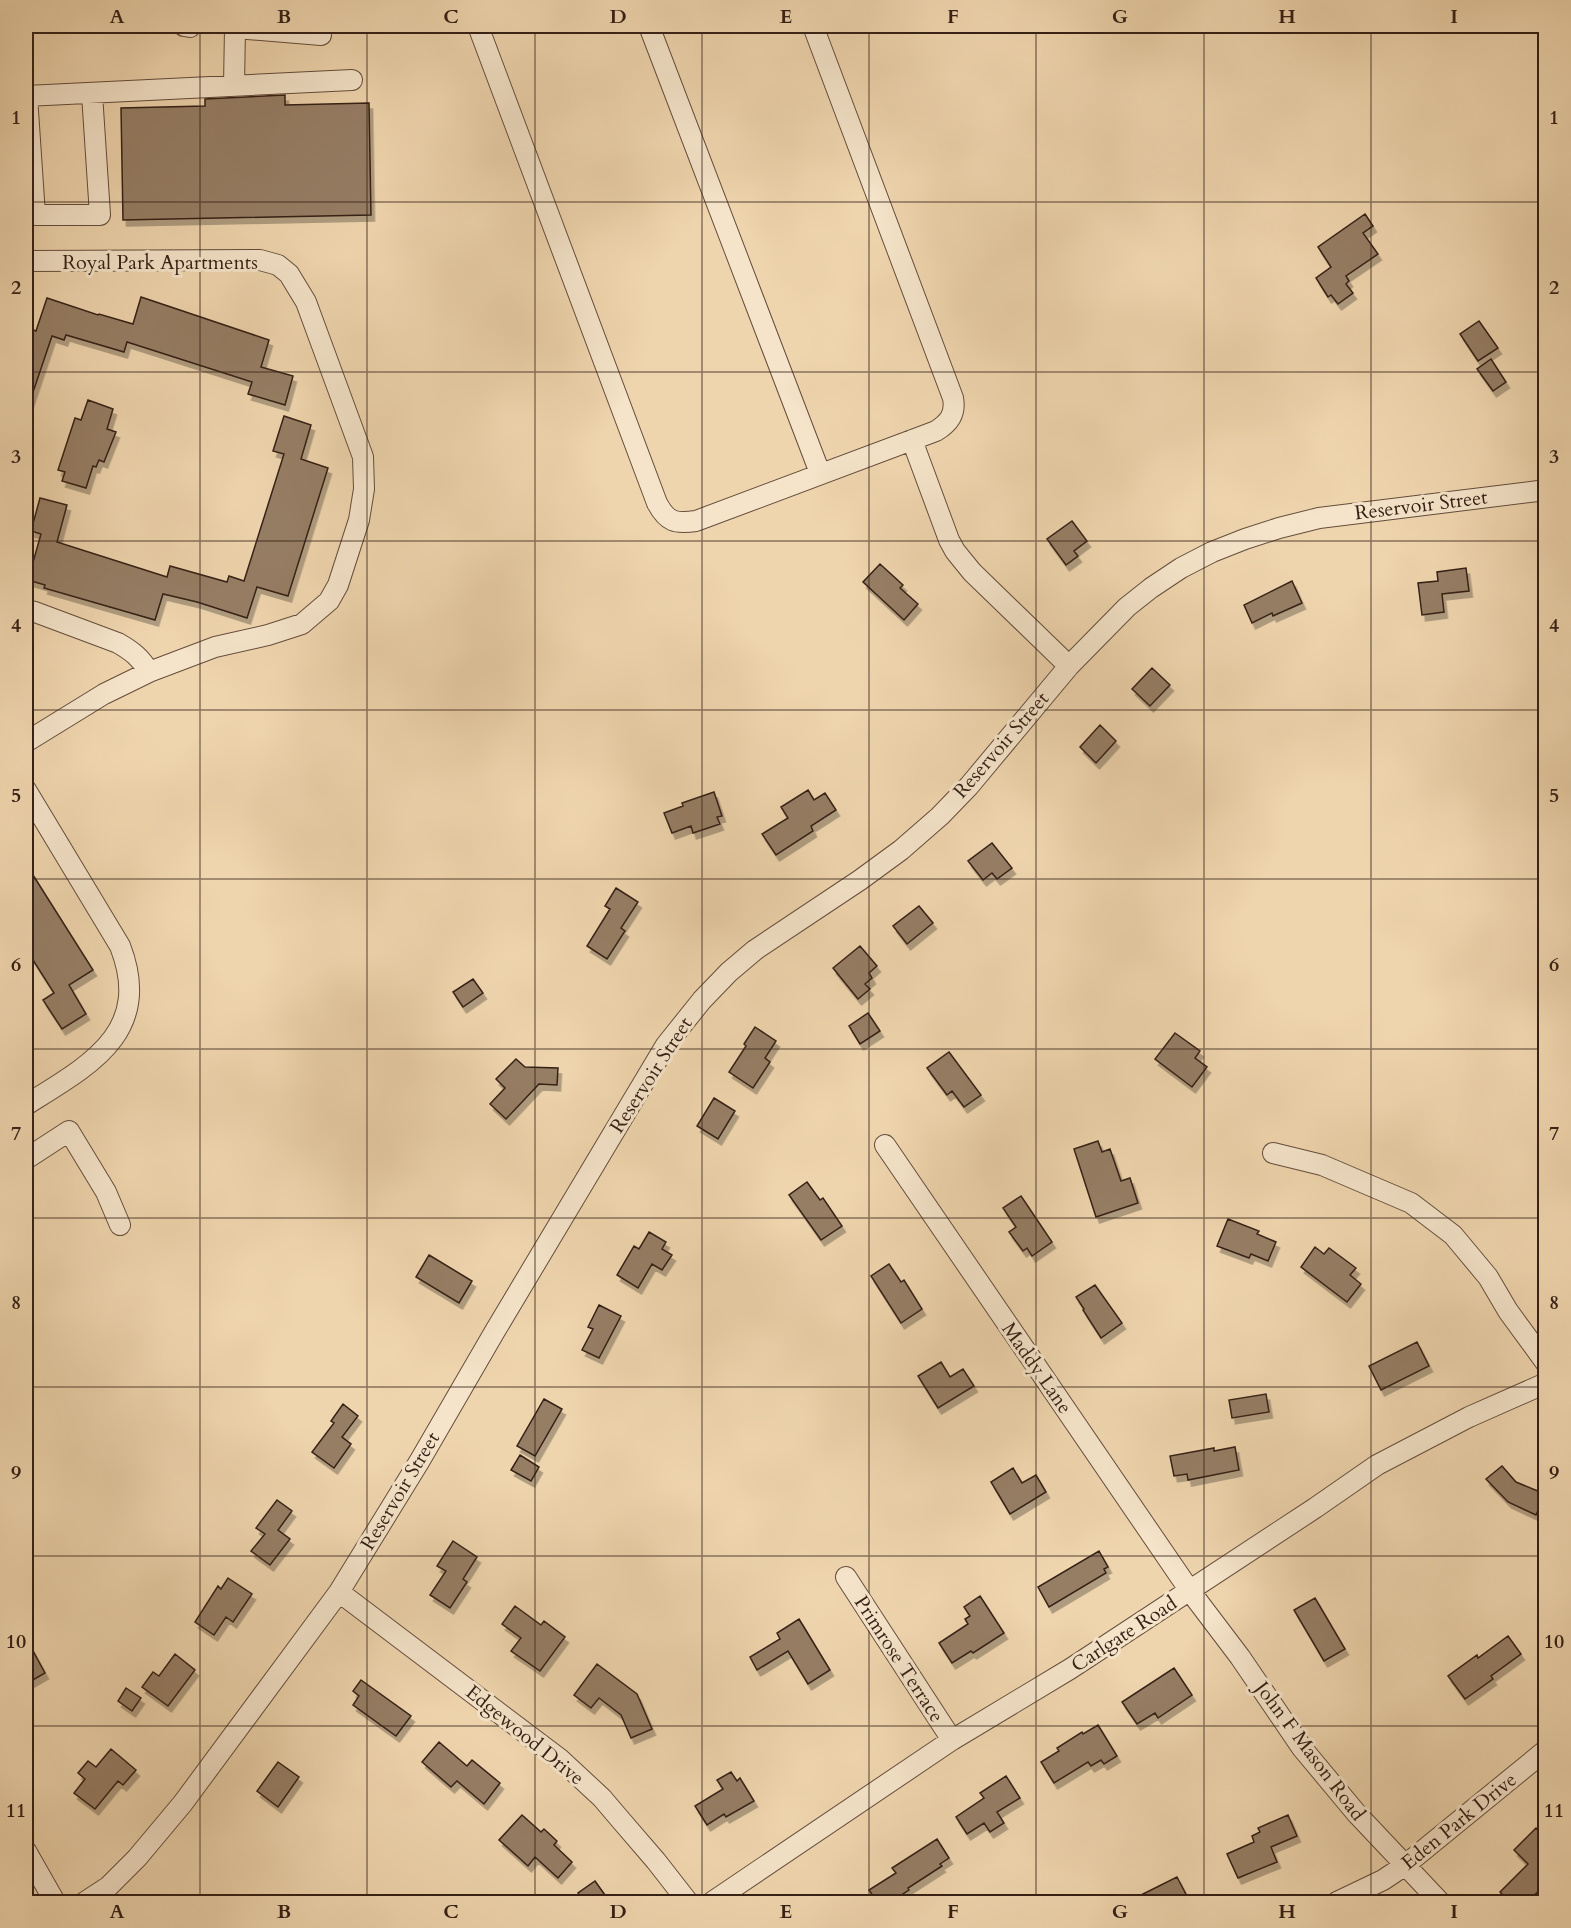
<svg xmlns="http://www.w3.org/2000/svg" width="1571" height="1928" font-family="Cardo,serif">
	<defs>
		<filter id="shadow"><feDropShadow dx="3.5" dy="6" stdDeviation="0" flood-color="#0004"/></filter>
	</defs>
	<rect width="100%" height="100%" fill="#efd5ae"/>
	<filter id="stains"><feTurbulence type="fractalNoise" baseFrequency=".00333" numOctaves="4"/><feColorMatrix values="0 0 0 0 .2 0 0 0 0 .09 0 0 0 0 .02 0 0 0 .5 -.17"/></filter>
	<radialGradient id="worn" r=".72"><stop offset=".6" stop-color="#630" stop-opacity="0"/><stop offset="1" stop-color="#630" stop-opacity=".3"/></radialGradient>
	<!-- building -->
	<path fill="#967e65" stroke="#352016" stroke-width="1.5" filter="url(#shadow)" d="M 285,95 L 285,105 L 369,103 L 371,215 L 123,220 L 121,108 L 205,106 L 205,99 Z
		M 1365,214 L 1373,226 L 1363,233 L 1378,254 L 1346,276 L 1349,281 L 1346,284 L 1353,293 L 1338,304 L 1331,295 L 1328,297 L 1316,278 L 1331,267 L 1318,247 Z
		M 141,297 L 269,340 L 261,367 L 293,376 L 285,405 L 248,394 L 252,382 L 127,342 L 124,352 L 66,335 L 64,340 L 52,336 L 28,407 L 26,406 L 26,327 L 36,331 L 47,298 L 98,315 L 99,314 L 133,324 Z
		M 1479,321 L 1498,348 L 1478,361 L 1460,334 Z
		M 1491,359 L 1506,382 L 1493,391 L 1477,369 Z
		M 88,400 L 113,409 L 107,429 L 116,432 L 104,462 L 99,460 L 96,467 L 93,466 L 86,488 L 62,481 L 65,472 L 58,470 L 75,418 L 81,420 Z
		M 284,416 L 311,425 L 301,459 L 328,468 L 288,596 L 257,587 L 247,618 L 197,602 L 163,594 L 155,620 L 44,588 L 45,585 L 28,580 L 41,534 L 31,531 L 40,498 L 67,505 L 57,542 L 167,577 L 170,566 L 227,582 L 229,576 L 244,581 L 284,454 L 273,451 Z
		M 1072,521 L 1087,541 L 1074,551 L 1078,556 L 1066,565 L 1047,539 Z
		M 880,564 L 903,585 L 900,588 L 918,604 L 904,620 L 863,582 Z
		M 1466,568 L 1469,591 L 1442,594 L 1444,612 L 1422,615 L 1418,583 L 1438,581 L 1437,572 Z
		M 1292,581 L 1302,603 L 1273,616 L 1272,613 L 1252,623 L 1244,605 Z
		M 1152,668 L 1170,685 L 1150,706 L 1132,689 Z
		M 1100,725 L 1116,741 L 1096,763 L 1080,747 Z
		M 808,790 L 814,800 L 825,793 L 836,810 L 811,826 L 813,831 L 776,855 L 762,834 L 788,818 L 781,807 Z
		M 714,792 L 722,816 L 717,817 L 720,824 L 693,833 L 691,826 L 672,833 L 664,813 L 683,806 L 682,803 Z
		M 992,843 L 1012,868 L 997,879 L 992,873 L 983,880 L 968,861 Z
		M 26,864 L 93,970 L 69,985 L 86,1014 L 62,1029 L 43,1000 L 54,993 L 26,949 Z
		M 616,888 L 638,902 L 621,928 L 625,931 L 607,959 L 587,946 L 610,909 L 605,906 Z
		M 919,906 L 933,923 L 907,944 L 893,926 Z
		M 860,946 L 877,966 L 869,973 L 872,978 L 865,984 L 870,989 L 858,999 L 833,968 Z
		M 473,979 L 483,993 L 463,1007 L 453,992 Z
		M 868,1013 L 880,1031 L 860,1044 L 849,1026 Z
		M 755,1027 L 776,1041 L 765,1058 L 770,1062 L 753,1088 L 729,1072 L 746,1046 L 744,1044 Z
		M 1175,1033 L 1200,1051 L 1195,1058 L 1207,1067 L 1192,1087 L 1155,1059 Z
		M 949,1052 L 981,1095 L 964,1107 L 952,1091 L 947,1095 L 927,1068 Z
		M 516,1059 L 525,1067 L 558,1068 L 557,1085 L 539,1084 L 506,1119 L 490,1104 L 505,1088 L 496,1079 Z
		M 714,1098 L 735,1111 L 718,1139 L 697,1126 Z
		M 1098,1141 L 1102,1152 L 1110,1149 L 1121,1181 L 1130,1178 L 1138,1203 L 1096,1217 L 1074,1149 Z
		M 807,1182 L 820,1200 L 823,1198 L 842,1226 L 821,1240 L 789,1195 Z
		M 1021,1196 L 1052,1242 L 1032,1256 L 1027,1248 L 1023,1251 L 1009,1232 L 1016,1227 L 1003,1208 Z
		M 1228,1219 L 1259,1231 L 1257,1234 L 1276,1242 L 1268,1261 L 1251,1254 L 1249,1258 L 1217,1246 Z
		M 649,1232 L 666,1242 L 662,1249 L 672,1255 L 662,1270 L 652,1264 L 638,1288 L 617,1275 L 634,1246 L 639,1249 Z
		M 1315,1247 L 1324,1254 L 1329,1248 L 1356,1268 L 1350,1275 L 1361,1284 L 1347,1302 L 1301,1267 Z
		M 429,1255 L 472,1281 L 459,1303 L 416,1277 Z
		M 889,1264 L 901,1282 L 904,1280 L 922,1309 L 901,1323 L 871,1276 Z
		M 1095,1285 L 1122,1323 L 1101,1338 L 1083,1310 L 1084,1309 L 1076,1297 Z
		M 599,1305 L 621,1316 L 599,1358 L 582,1350 L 593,1329 L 588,1327 Z
		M 1417,1342 L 1429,1366 L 1381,1390 L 1369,1366 Z
		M 941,1362 L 950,1377 L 963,1369 L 974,1386 L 938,1408 L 918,1376 Z
		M 1266,1394 L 1269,1412 L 1232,1418 L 1229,1400 Z
		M 544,1399 L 562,1409 L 535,1456 L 517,1446 Z
		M 343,1404 L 358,1416 L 342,1437 L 351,1444 L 334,1468 L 312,1452 L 334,1423 L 331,1421 Z
		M 1235,1447 L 1239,1470 L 1188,1480 L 1187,1474 L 1174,1476 L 1170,1456 L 1214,1448 L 1214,1451 Z
		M 520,1455 L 539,1467 L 531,1481 L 511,1470 Z
		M 1502,1466 L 1516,1482 L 1545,1494 L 1536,1515 L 1508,1502 L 1486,1479 Z
		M 1013,1468 L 1022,1483 L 1036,1475 L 1046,1492 L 1010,1514 L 991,1482 Z
		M 277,1500 L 292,1511 L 278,1530 L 290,1539 L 270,1565 L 251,1551 L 265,1534 L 256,1528 Z
		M 453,1541 L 477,1557 L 463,1579 L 467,1582 L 450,1608 L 430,1595 L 446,1571 L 437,1566 Z
		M 1099,1551 L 1108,1567 L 1104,1569 L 1106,1573 L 1049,1607 L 1038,1587 Z
		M 228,1578 L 252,1594 L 233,1622 L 226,1617 L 214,1635 L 195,1622 L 218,1586 L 221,1589 Z
		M 980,1596 L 1004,1633 L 973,1653 L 971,1651 L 952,1663 L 939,1643 L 968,1624 L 965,1619 L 970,1616 L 964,1607 Z
		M 1315,1598 L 1345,1649 L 1324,1661 L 1294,1610 Z
		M 515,1606 L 541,1625 L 544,1621 L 565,1637 L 540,1671 L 511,1651 L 521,1638 L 502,1624 Z
		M 799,1619 L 830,1670 L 808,1684 L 788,1651 L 757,1670 L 750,1657 L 780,1639 L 777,1633 Z
		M 1508,1636 L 1521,1654 L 1491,1676 L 1493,1679 L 1465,1699 L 1448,1676 L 1477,1655 L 1478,1658 Z
		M 26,1638 L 45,1673 L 26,1684 Z
		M 175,1654 L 195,1670 L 168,1706 L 142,1687 L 153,1672 L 159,1676 Z
		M 597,1664 L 637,1694 L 652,1729 L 631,1738 L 621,1715 L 599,1698 L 591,1708 L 574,1695 Z
		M 1174,1668 L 1192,1695 L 1158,1718 L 1155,1713 L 1137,1724 L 1122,1702 Z
		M 361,1680 L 411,1716 L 396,1736 L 353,1705 L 359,1696 L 353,1691 Z
		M 126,1688 L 141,1698 L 132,1711 L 118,1701 Z
		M 1098,1725 L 1117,1756 L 1104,1764 L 1101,1760 L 1091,1766 L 1088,1762 L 1054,1783 L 1041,1762 L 1059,1751 L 1057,1748 L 1082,1732 L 1083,1734 Z
		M 439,1742 L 467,1766 L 472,1760 L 500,1783 L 484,1804 L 457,1781 L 451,1787 L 422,1762 Z
		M 111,1749 L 136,1770 L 123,1785 L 118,1781 L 95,1809 L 74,1793 L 85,1779 L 78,1773 L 88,1761 L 96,1767 Z
		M 278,1762 L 299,1777 L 278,1807 L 257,1791 Z
		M 731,1772 L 737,1781 L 740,1778 L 754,1801 L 726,1817 L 724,1814 L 707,1825 L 695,1806 L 723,1789 L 717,1780 Z
		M 1006,1776 L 1020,1798 L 997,1812 L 1004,1823 L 990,1832 L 984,1823 L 967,1834 L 956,1817 L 984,1798 L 980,1793 Z
		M 522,1815 L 541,1832 L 544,1829 L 557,1841 L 554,1845 L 572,1862 L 558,1878 L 535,1857 L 528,1866 L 499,1840 Z
		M 1288,1815 L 1297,1836 L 1271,1847 L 1277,1862 L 1238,1878 L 1227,1854 L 1254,1842 L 1252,1836 L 1260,1832 L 1258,1828 Z
		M 1536,1828 L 1545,1837 L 1545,1885 L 1527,1902 L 1510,1902 L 1500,1892 L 1528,1864 L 1514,1850 Z
		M 937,1839 L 949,1858 L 940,1864 L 942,1866 L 908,1888 L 909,1890 L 903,1894 L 905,1897 L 897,1902 L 877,1902 L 869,1890 L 896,1873 L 892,1868 Z
		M 1177,1877 L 1190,1902 L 1127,1902 Z
		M 595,1881 L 610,1902 L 584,1902 L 578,1893 Z"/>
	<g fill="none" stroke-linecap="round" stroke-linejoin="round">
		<!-- minor casing -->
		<g stroke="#644d3c" stroke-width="22">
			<path id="minor" d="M 184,26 L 190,27 L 190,26
				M 478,26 L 657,503 C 667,522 675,524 696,521 L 936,431 C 949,423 956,414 953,398 L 813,26
				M 649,26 L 820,473
				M 234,86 L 235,28 L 321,35
				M 26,96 L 352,80
				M 27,96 L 35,215 L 100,215 L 92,94
				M 26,261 L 260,260 L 278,265 L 289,274 L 306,302 L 363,457 L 364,489 L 359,520 L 338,585 L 329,601 L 302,624 L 268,635 L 215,647 L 149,672 L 104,694 L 26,742
				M 912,440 L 949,540 L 955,551 L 972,572 L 1069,666
				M 26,610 L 35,612 L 118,643 C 132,651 141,658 149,672
				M 26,790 L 120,946 C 154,1033 88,1066 26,1105
				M 885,1145 L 1190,1591 L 1240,1657 L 1302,1748 L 1357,1814 L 1440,1902
				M 1273,1153 L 1322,1165 L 1411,1203 L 1453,1235 L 1488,1277 L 1508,1311 L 1546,1363
				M 26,1159 L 69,1131 L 106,1192 L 120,1225
				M 846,1577 L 952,1740
				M 339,1592 L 560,1759 L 602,1798 L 619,1818 L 656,1861 L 688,1902
				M 26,1851 L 55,1902
				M 85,1902 L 108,1887 L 137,1858 L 183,1803 L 339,1592 L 419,1462 L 495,1331 L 666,1045 L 702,1000 L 729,972 L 755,950 L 860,880 L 901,850 L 940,816 L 969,786 L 1069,666 L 1127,607 L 1151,588 L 1181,568 L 1212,552 L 1245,539 L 1279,528 L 1319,518 L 1546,490
				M 712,1902 L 952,1740 L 1070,1669 L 1315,1508 L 1377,1465 L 1469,1417 L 1546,1383
				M 1337,1902 L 1383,1880 L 1404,1866 L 1546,1750"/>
		</g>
		<!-- minor -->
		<use href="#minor" stroke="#f5e4ca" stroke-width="20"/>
	</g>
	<!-- grid -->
	<path fill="none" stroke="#352016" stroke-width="1.5" stroke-opacity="0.55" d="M 200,26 L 200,1902M 367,26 L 367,1902M 535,26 L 535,1902M 702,26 L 702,1902M 869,26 L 869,1902M 1036,26 L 1036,1902M 1204,26 L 1204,1902M 1371,26 L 1371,1902M 26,202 L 1546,202M 26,372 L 1546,372M 26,541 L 1546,541M 26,710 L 1546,710M 26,879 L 1546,879M 26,1049 L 1546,1049M 26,1218 L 1546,1218M 26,1387 L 1546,1387M 26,1556 L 1546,1556M 26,1726 L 1546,1726"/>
	<g text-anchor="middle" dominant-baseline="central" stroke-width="6" stroke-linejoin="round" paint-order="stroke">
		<!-- street labels -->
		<g font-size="20" fill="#352016" stroke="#f5e4ca">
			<text x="160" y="262">Royal Park Apartments</text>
			<text transform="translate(1421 505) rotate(-7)">Reservoir Street</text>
			<text transform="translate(1001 745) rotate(-49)">Reservoir Street</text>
			<text transform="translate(651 1075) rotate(-57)">Reservoir Street</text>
			<text transform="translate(1037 1368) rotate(55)">Maddy Lane</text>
			<text transform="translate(400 1491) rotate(-59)">Reservoir Street</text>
			<text transform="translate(1124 1634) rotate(-33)">Carlgate Road</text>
			<text transform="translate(899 1659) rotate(57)">Primrose Terrace</text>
			<text transform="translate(525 1735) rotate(39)">Edgewood Drive</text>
			<text transform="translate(1310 1751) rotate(53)">John F Mason Road</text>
			<text transform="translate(1459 1821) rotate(-39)">Eden Park Drive</text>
		</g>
	</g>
	<!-- margin -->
	<rect width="1571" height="1928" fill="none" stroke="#efd5ae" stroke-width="66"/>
	<rect x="33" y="33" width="1505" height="1862" fill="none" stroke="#352016" stroke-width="2"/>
	<g font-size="20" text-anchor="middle" font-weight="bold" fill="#352016">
		<text x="117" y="23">A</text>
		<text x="284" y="23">B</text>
		<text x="451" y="23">C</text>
		<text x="618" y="23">D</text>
		<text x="786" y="23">E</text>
		<text x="953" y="23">F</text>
		<text x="1120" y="23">G</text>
		<text x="1287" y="23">H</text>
		<text x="1454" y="23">I</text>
		<text x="16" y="124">1</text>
		<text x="1554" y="124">1</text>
		<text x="16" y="294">2</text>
		<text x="1554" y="294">2</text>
		<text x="16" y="463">3</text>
		<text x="1554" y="463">3</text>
		<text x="16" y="632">4</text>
		<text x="1554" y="632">4</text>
		<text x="16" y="802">5</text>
		<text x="1554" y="802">5</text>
		<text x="16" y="971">6</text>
		<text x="1554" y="971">6</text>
		<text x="16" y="1140">7</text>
		<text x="1554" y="1140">7</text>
		<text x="16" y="1309">8</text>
		<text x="1554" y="1309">8</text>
		<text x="16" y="1479">9</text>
		<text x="1554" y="1479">9</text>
		<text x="16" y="1648">10</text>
		<text x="1554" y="1648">10</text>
		<text x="16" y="1817">11</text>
		<text x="1554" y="1817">11</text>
		<text x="117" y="1918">A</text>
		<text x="284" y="1918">B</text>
		<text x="451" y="1918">C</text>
		<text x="618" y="1918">D</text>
		<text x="786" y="1918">E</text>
		<text x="953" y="1918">F</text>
		<text x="1120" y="1918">G</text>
		<text x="1287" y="1918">H</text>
		<text x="1454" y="1918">I</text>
	</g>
	<rect width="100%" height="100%" filter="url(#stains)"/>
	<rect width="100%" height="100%" fill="url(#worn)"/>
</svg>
